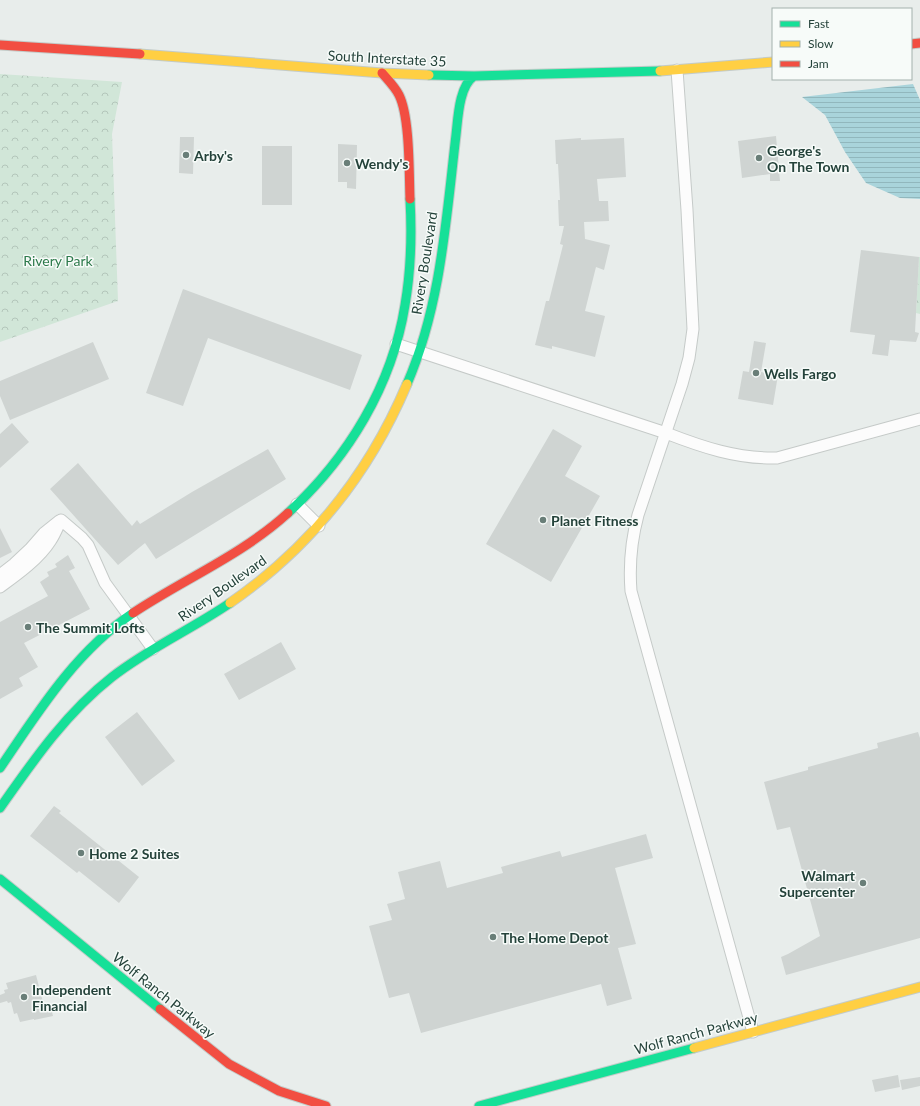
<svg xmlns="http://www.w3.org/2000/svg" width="920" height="1106" font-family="Lato,sans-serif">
	<defs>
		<pattern id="park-crowns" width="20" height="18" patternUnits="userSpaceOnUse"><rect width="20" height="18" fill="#d1e6d8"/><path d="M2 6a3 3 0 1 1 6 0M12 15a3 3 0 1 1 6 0" fill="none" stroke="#b3c6ba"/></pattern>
		<pattern id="water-rules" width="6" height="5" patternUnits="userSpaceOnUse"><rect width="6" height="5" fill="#a9d4db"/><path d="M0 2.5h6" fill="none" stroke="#91b7bd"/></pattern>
	</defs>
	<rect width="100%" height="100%" fill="#e8edeb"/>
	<!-- park -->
	<path fill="url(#park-crowns)" d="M 0,74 L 122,82 L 112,134 L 118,301 L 0,342 Z
		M 919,257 L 920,257 L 920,314 L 916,313 Z"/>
	<!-- water -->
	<path fill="url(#water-rules)" d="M 913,84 L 920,100 L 920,199 L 900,198 L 866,183 L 845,152 L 825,115 L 802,97 Z"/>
	<!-- building -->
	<path fill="#cfd4d2" d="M 776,136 L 780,181 L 770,181 L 770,174 L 742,178 L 738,141 Z
		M 180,137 L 194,137 L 193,174 L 179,173 Z
		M 581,138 L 581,140 L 624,138 L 626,177 L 597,179 L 599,201 L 608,201 L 609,221 L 584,222 L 585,239 L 610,245 L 604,270 L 596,267 L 585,311 L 605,316 L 595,357 L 552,346 L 552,349 L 535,345 L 546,301 L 549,301 L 563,245 L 560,244 L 564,226 L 559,226 L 558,200 L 560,200 L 558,164 L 556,164 L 555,140 Z
		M 338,144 L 357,145 L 356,189 L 347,188 L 347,182 L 338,182 Z
		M 262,146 L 292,146 L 292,205 L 262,205 Z
		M 861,250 L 919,257 L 915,332 L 919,333 L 916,342 L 890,340 L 888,356 L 872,354 L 875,335 L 850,332 Z
		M 183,289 L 362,355 L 350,390 L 208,338 L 183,406 L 146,393 Z
		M 754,341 L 766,343 L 761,372 L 778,375 L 773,405 L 738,399 L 743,371 L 749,372 Z
		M 93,342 L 109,379 L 10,420 L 0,396 L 0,381 Z
		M 12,423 L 29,442 L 0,468 L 0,434 Z
		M 553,429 L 582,446 L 565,476 L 600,496 L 551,582 L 486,544 Z
		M 268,449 L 286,479 L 156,559 L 145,543 L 118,565 L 50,489 L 78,463 L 132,526 L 137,520 L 140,524 L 192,492 Z
		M 0,528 L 12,552 L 0,558 Z
		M 68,555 L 75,568 L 69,571 L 90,609 L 24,643 L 38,667 L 19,678 L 23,686 L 0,699 L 0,622 L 48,596 L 40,582 L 49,576 L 47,572 L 57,567 L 55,564 Z
		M 281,642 L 296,669 L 239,700 L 224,674 Z
		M 137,712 L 175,761 L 142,786 L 105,737 Z
		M 918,732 L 920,738 L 920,938 L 786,975 L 781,957 L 788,954 L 820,936 L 790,827 L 777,830 L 764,782 L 808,770 L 808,767 L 878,748 L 877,743 Z
		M 54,806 L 61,811 L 59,813 L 139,877 L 119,903 L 79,871 L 77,873 L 30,836 Z
		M 646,834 L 653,858 L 615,868 L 636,944 L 618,948 L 632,999 L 607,1006 L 601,984 L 421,1033 L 409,993 L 389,998 L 369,926 L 392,920 L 387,904 L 405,899 L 398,872 L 440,861 L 447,888 L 503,873 L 501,867 L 560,851 L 562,857 Z
		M 36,975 L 44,1006 L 50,1004 L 53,1016 L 34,1020 L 34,1019 L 20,1022 L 17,1013 L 14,1014 L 11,1002 L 8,1003 L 7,1001 L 0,1003 L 0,995 L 5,993 L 4,990 L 8,989 L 6,983 Z
		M 898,1075 L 900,1087 L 875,1092 L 872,1080 Z
		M 920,1077 L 920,1086 L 902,1090 L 900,1080 Z"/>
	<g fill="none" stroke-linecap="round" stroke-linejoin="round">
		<!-- street casing -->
		<g stroke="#c5cac8" stroke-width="13">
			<path id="street" d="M 677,70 L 687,210 L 693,329 L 689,358 L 682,384 L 638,515 C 631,541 629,565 631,591 L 753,1032
				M 396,344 L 666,433 C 702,447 737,459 777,458 L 920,419
				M 297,504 L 319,526
				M 61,520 L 82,538 L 88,545 L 105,583 L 153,649
				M 0,575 L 14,564 L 30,549 L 44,533 L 59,521
				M 0,587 C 18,574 39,559 51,540 C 55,534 58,526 61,520"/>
		</g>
		<!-- fast casing -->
		<g stroke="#c3cbc8" stroke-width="11">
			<path id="fast" d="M 429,75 L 474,76 L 660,71
				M 407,384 C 441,305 446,220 456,135 C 458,118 459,86 474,76
				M 288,513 C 348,458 392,386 405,305 C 411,270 412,235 410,199
				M 0,768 C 38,712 75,652 133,613
				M 0,808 C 33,761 66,713 112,677 C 149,648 192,629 230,603
				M 0,879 L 160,1009
				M 479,1106 L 694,1048"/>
		</g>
		<!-- slow casing -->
		<g stroke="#c3cbc8" stroke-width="11">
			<path id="slow" d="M 140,54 L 382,73 L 429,75
				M 660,71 L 773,62
				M 230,603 C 311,547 369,474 407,384
				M 694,1048 L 920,987"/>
		</g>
		<!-- jam casing -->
		<g stroke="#c3cbc8" stroke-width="11">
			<path id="jam" d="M 911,44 L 920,43
				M 0,45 L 140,54
				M 382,73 C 388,80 395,87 399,95 C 410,117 409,173 410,199
				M 133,613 C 184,579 242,555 288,513
				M 160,1009 L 229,1064 L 279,1091 L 326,1106"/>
		</g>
		<!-- street -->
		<use href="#street" stroke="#fcfcfc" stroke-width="11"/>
		<!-- fast -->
		<use href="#fast" stroke="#16e098" stroke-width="9"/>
		<!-- slow -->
		<use href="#slow" stroke="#ffcf43" stroke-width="9"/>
		<!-- jam -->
		<use href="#jam" stroke="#f24e42" stroke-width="9"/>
	</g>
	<!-- markers -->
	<g fill="#697e78" stroke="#f7fbf9" stroke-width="1.5">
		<circle cx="186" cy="155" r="4"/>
		<circle cx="759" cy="158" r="4"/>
		<circle cx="347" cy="163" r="4"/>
		<circle cx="756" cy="373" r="4"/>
		<circle cx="543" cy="520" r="4"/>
		<circle cx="28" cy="627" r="4"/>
		<circle cx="81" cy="853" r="4"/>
		<circle cx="863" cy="883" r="4"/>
		<circle cx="493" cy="937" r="4"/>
		<circle cx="24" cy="997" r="4"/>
	</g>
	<g text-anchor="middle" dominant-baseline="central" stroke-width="3" stroke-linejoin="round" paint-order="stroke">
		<!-- street labels -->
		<g font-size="14" fill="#24423a" stroke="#f7fbf9">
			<text transform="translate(387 58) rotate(3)">South Interstate 35</text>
			<text transform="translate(424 263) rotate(-81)">Rivery Boulevard</text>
			<text transform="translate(222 588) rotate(-35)">Rivery Boulevard</text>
			<text transform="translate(164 995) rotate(39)">Wolf Ranch Parkway</text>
			<text transform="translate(696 1033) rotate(-15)">Wolf Ranch Parkway</text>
		</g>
		<!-- poi labels -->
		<g font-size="14" font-weight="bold" fill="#24423a" stroke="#f7fbf9" text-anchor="start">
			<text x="767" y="150">George's<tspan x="767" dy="16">On The Town</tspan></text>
			<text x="194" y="155">Arby's</text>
			<text x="355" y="163">Wendy's</text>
			<text x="764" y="373">Wells Fargo</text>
			<text x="551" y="520">Planet Fitness</text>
			<text x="36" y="627">The Summit Lofts</text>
			<text x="89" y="853">Home 2 Suites</text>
			<text x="855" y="875" text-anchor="end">Walmart<tspan x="855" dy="16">Supercenter</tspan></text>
			<text x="501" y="937">The Home Depot</text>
			<text x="32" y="989">Independent<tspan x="32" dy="16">Financial</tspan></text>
		</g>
		<!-- park labels -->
		<g font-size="14" fill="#2d7a4b" stroke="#f7fbf9">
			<text x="58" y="260">Rivery Park</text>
		</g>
	</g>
	<!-- legend -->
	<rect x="772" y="8" width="140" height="72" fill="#f7fbf9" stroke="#a3b1ad"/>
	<rect x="780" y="21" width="20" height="6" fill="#16e098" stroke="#a3b1ad"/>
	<text x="808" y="28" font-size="12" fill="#24423a">Fast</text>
	<rect x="780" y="41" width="20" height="6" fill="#ffcf43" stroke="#a3b1ad"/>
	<text x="808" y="48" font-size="12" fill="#24423a">Slow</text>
	<rect x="780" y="61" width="20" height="6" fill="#f24e42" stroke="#a3b1ad"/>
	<text x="808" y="68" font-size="12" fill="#24423a">Jam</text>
</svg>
